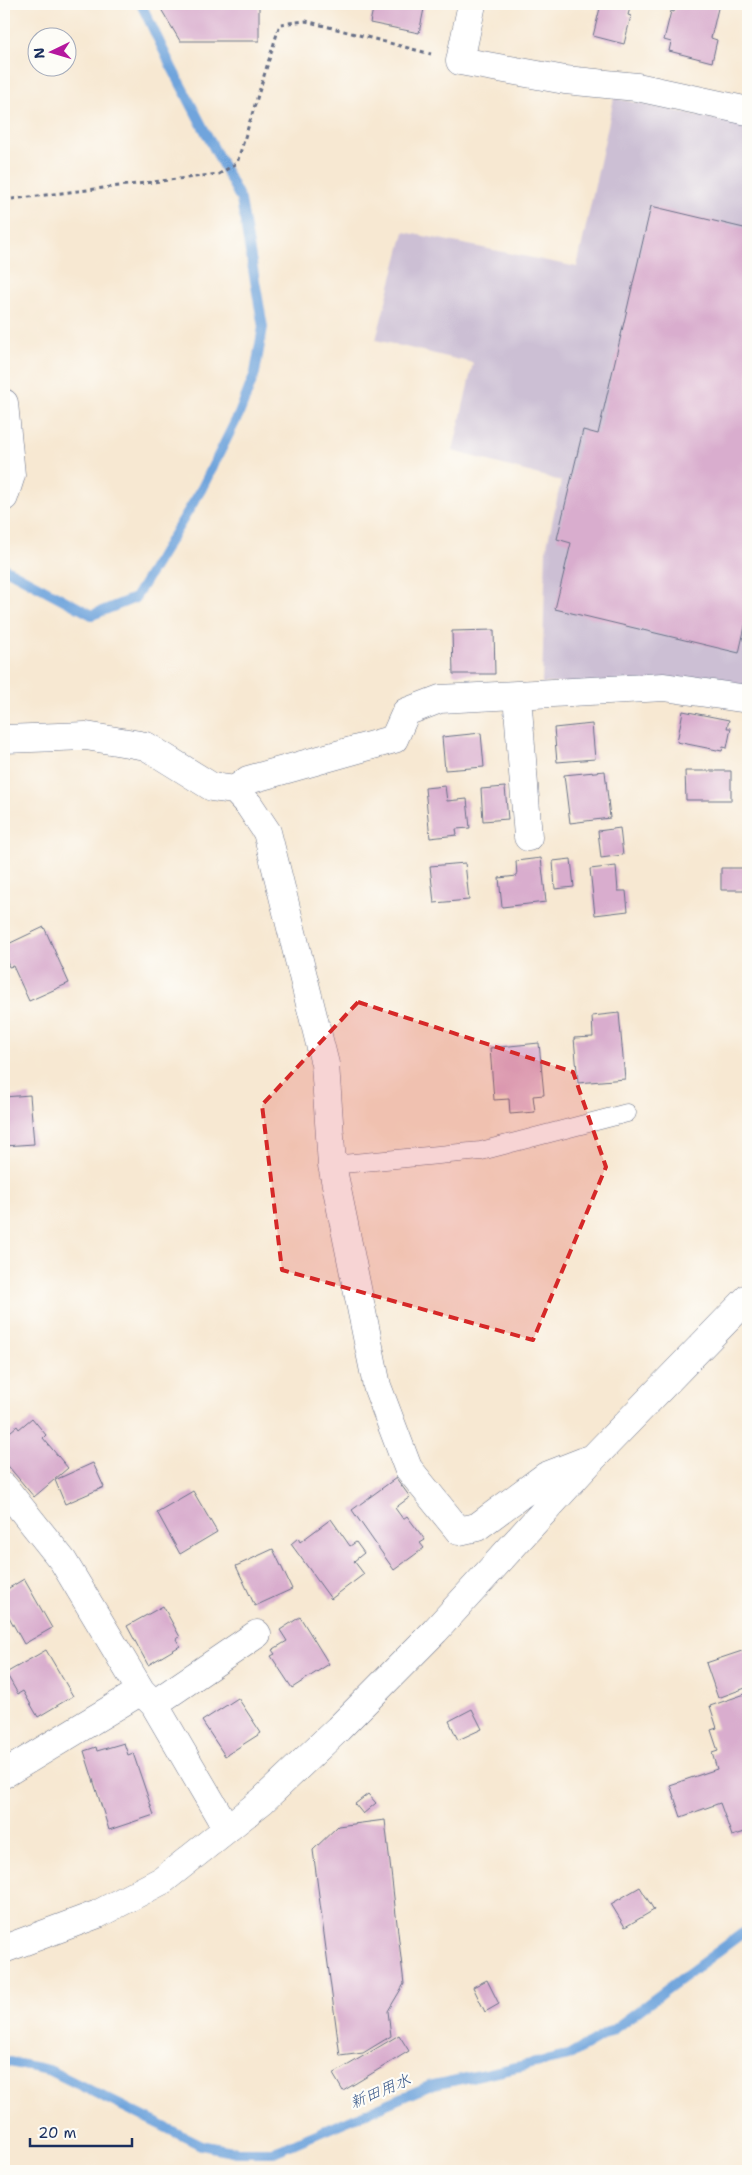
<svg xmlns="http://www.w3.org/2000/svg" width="752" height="2175" font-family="'Shantell Sans','Klee One',sans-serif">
	<rect width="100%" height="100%" fill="#fdfcf7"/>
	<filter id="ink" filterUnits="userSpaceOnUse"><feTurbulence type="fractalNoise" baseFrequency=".02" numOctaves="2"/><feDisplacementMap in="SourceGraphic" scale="10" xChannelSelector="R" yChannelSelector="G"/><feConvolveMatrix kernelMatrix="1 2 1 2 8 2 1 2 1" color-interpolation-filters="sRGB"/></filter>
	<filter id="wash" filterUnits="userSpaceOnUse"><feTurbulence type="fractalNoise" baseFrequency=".0096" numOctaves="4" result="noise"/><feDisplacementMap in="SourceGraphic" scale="20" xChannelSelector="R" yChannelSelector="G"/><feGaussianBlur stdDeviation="1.12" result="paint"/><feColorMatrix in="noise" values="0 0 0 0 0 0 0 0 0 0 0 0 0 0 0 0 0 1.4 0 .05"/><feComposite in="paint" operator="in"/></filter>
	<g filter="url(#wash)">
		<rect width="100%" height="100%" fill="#f7e8d2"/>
		<!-- industrial -->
		<path fill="#ccbfd4" d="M 614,98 L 748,126 L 748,689 L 542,683 L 546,550 L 561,481 L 453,451 L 473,363 L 376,340 L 404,232 L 577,267 Z"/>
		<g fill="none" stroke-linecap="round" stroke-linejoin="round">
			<!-- stream -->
			<path stroke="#70a4dc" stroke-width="10" d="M 4,568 L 92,615 L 135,598 L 201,490 L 239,414 L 255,373 L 263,327 L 241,200 L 172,68 L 141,4
				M 4,2061 L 49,2070 L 201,2145 L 237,2152 L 274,2152 L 429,2086 L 568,2056 L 614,2029 L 748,1929"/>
		</g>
		<g id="blocks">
			<!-- building -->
			<path fill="#d9adce" d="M 158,4 L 259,4 L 259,41 L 180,41 Z
				M 374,4 L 425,4 L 419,33 L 370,23 Z
				M 601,4 L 631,4 L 628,15 L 631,16 L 624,44 L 593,36 Z
				M 676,4 L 719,4 L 711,38 L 717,40 L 712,62 L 669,51 L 671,42 L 664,40 L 671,11 L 674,12 Z
				M 651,206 L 748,229 L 748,613 L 739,653 L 555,609 L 571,543 L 557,539 L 583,430 L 598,434 Z
				M 494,630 L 495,674 L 453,674 L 452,631 Z
				M 683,711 L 729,720 L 727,728 L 731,728 L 727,748 L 723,747 L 722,751 L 677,742 Z
				M 592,724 L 595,759 L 557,762 L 554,728 Z
				M 481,733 L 484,767 L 445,770 L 442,737 Z
				M 605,771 L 610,818 L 570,823 L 564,775 Z
				M 685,771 L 731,771 L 731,800 L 686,800 Z
				M 445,786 L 447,801 L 467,799 L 470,828 L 456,829 L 457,835 L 430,838 L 425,788 Z
				M 505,787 L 508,819 L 483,821 L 481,789 Z
				M 620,828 L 623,855 L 601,858 L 598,831 Z
				M 541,858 L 546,902 L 502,907 L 499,878 L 517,876 L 516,861 Z
				M 571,859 L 574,887 L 555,889 L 553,861 Z
				M 465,863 L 469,900 L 434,903 L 430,866 Z
				M 616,866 L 618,891 L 626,891 L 628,911 L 595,915 L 590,869 Z
				M 721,868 L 748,868 L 748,890 L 721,890 Z
				M 44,927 L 69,983 L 29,1001 L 13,966 L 9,967 L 4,954 L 4,946 Z
				M 619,1013 L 625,1079 L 578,1083 L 574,1038 L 593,1037 L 592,1016 Z
				M 539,1043 L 544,1095 L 533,1096 L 535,1112 L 510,1114 L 509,1099 L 494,1100 L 490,1048 Z
				M 30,1095 L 34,1144 L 4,1146 L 4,1097 Z
				M 32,1418 L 46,1435 L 43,1438 L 68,1468 L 34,1497 L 4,1461 L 4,1434 L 5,1436 L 17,1426 L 19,1429 Z
				M 93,1463 L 104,1487 L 65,1504 L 55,1480 Z
				M 396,1478 L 410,1497 L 395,1508 L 403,1519 L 407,1516 L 425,1540 L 420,1543 L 424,1548 L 394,1570 L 352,1510 Z
				M 193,1491 L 217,1532 L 180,1554 L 157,1512 Z
				M 331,1519 L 350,1546 L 356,1542 L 364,1553 L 354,1561 L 364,1574 L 331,1599 L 291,1544 L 298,1538 L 300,1542 Z
				M 273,1549 L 292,1589 L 255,1606 L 236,1566 Z
				M 24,1579 L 52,1628 L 24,1644 L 4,1608 L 6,1605 L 4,1601 L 4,1591 Z
				M 163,1606 L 180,1637 L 176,1639 L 180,1646 L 148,1665 L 127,1626 Z
				M 300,1617 L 329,1664 L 292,1688 L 271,1656 L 275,1654 L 272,1650 L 287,1641 L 280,1630 Z
				M 748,1649 L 748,1687 L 718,1698 L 706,1663 Z
				M 46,1650 L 73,1696 L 38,1717 L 23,1691 L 18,1694 L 6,1673 Z
				M 748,1693 L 748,1831 L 732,1836 L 720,1803 L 681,1817 L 670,1785 L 717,1769 L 712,1753 L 718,1751 L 711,1730 L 717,1728 L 710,1706 Z
				M 238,1698 L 261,1733 L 225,1756 L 202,1721 Z
				M 472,1709 L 482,1729 L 458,1740 L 449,1721 Z
				M 124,1743 L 128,1755 L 133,1753 L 154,1815 L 109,1830 L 84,1751 L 96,1747 L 97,1751 Z
				M 368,1794 L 376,1803 L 363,1814 L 355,1804 Z
				M 385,1820 L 404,1984 L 388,2011 L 391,2036 L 363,2053 L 340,2056 L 313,1850 L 338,1826 Z
				M 640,1887 L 654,1910 L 625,1927 L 611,1904 Z
				M 487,1980 L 499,2004 L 485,2012 L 473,1987 Z
				M 399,2035 L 409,2051 L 343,2091 L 333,2074 Z"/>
		</g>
	</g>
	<g filter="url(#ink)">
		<use href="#blocks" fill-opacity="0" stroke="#687087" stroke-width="1"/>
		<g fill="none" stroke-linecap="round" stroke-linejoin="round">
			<!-- lane casing -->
			<g stroke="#687087" stroke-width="19">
				<path id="lane" d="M 332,1165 L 481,1151 L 627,1113"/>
			</g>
			<!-- street casing -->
			<g stroke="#687087" stroke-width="29">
				<path id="street" d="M 472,4 L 460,61 L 565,80 L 637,87 L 748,111
					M 4,403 L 11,475 L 4,497
					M 517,695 L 528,837
					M 4,739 L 86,736 L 146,746 L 212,787 L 235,790 L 248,780 L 394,739 L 406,712 L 440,699 L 664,687 L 748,699
					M 235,790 L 249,805 L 267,832 L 325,1064 L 332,1165 L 377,1386 L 408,1468 L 459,1531 L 477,1527 L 546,1476 L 587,1460
					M 4,1487 L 63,1561 L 141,1691 L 154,1704 L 227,1829
					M 154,1704 L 257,1634
					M 4,1774 L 141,1691
					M 4,1949 L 98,1914 L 163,1880 L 262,1801 L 338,1729 L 435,1631 L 593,1458 L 748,1298"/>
			</g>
			<!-- path -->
			<path stroke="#687087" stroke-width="3" stroke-dasharray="4 4" stroke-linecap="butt" d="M 4,200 L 219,174 L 237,163 L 280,24 L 306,21 L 431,54"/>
			<!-- lane -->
			<use href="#lane" stroke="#fff" stroke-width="18"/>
			<!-- street -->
			<use href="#street" stroke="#fff" stroke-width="28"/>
		</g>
	</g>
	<!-- marked area -->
	<path fill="#d62828" fill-opacity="0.2" stroke="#d62828" stroke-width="4" stroke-dasharray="10 6" stroke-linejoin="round" d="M 358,1002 L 573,1072 L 606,1167 L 533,1340 L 282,1270 L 262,1105 Z"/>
	<g text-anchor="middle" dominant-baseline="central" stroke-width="4.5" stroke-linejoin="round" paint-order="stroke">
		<!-- water labels -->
		<g font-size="16" font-style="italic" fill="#39588a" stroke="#fdfcf7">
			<text transform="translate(380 2091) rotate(-23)">新田用水</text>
		</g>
	</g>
	<!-- margin -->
	<rect width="752" height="2175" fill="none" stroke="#fdfcf7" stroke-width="20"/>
	<!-- north arrow -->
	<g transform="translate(52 52) rotate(265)"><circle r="24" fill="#fdfcf7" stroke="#a3aaba"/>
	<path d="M0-4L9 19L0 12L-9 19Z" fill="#b5179e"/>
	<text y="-8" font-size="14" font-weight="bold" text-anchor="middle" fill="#1b2f5e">N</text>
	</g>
	<!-- scale -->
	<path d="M30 2138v8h102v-8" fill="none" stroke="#1b2f5e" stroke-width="2.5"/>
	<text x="38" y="2138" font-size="15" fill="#1b2f5e" stroke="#fdfcf7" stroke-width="4" paint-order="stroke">20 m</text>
</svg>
